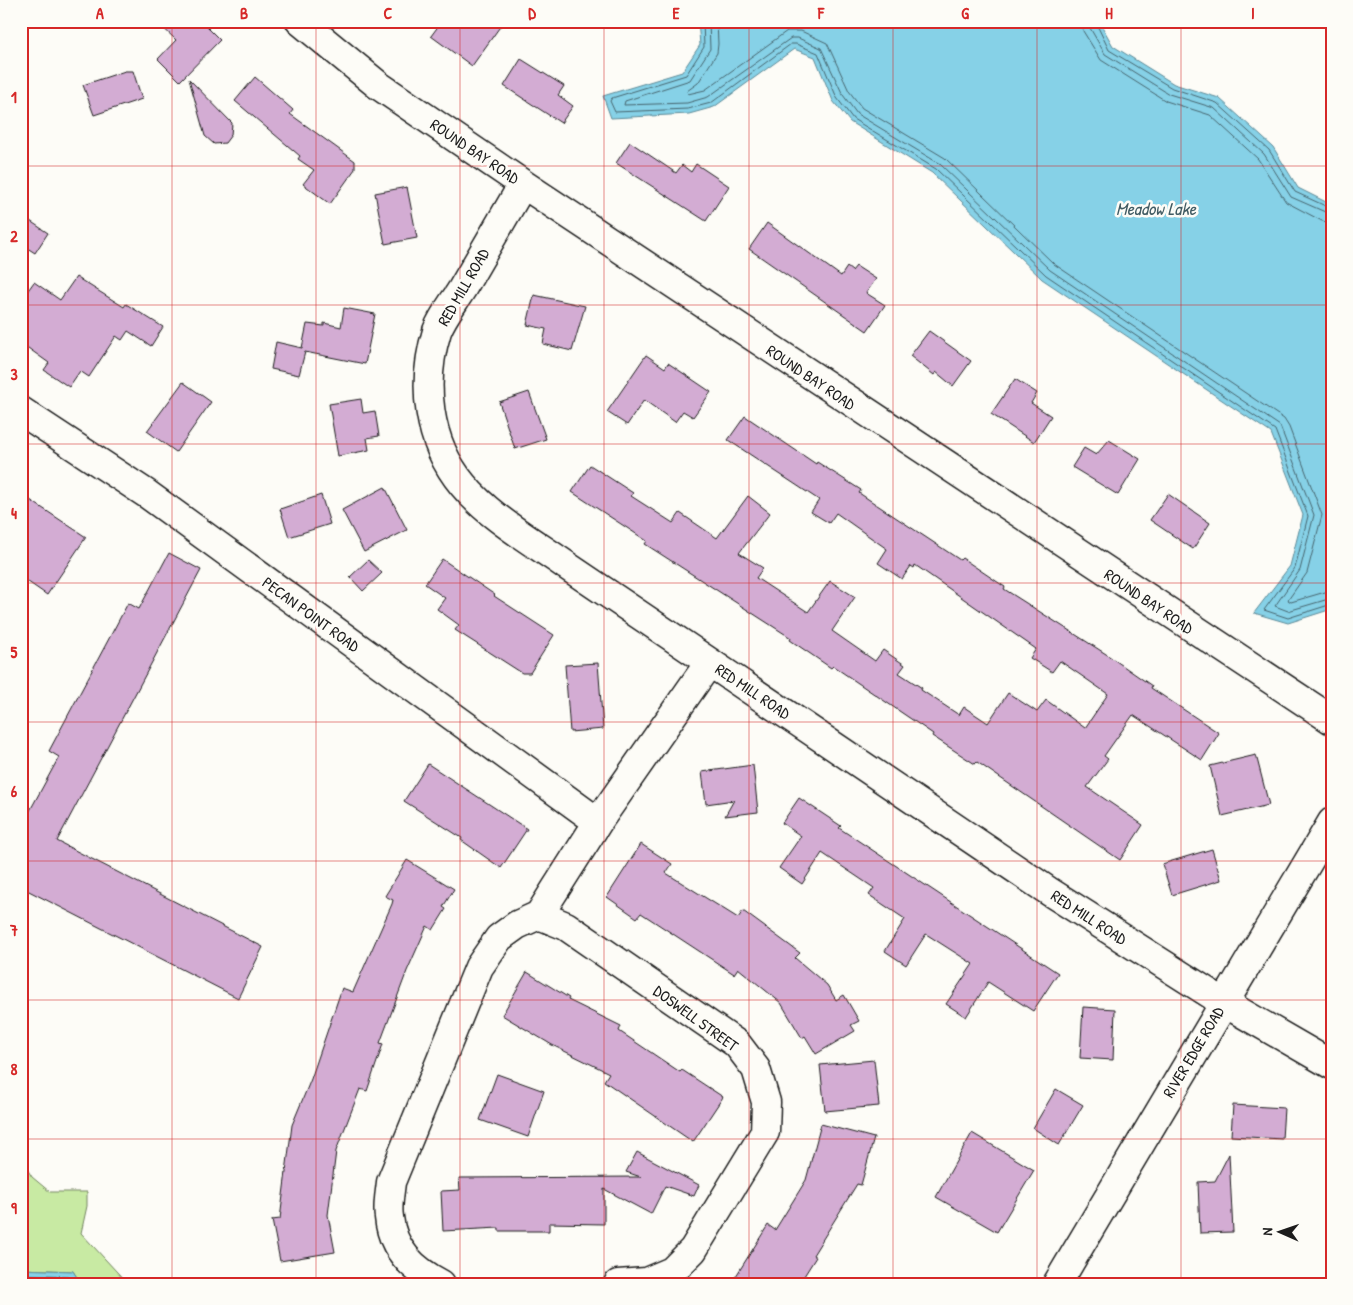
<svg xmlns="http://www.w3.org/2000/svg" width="1353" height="1305" font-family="'Patrick Hand',sans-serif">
	<rect width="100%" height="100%" fill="#fdfcf7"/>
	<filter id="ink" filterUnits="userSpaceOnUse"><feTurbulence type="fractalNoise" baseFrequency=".02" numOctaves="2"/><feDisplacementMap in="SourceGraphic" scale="10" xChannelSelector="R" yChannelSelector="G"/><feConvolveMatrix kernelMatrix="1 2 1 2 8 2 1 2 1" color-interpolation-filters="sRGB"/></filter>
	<g filter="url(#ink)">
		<!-- green -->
		<path fill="#c8eaa3" stroke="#728360" d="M 21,1159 L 32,1177 L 50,1192 L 87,1192 L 87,1206 L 81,1233 L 128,1284 L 81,1284 L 73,1271 L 21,1269 Z"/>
		<!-- water -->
		<path fill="#86d1e7" stroke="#5c8996" d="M 698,21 L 1099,21 L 1113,46 L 1174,84 L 1219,98 L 1273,147 L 1298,188 L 1332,205 L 1332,609 L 1288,623 L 1254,613 L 1290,566 L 1303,515 L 1271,433 L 1042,279 L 932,173 L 850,122 L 833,101 L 815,57 L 794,49 L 714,107 L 689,114 L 611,118 L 603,96 L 682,72 L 700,45 Z
			M 21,1269 L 73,1271 L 81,1284 L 21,1284 Z"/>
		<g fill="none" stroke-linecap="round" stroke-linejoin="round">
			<!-- shore -->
			<path stroke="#46646d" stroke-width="1" d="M 703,21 L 704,47 L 686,75 L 612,98 L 610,101 L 615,112 L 688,109 L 711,103 L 791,44 L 796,44 L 818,53 L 837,98 L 853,119 L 936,169 L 1046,275 L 1275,430 L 1308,516 L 1295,568 L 1264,610 L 1288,618 L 1332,604
				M 709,21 L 710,49 L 690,80 L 625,101 L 624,105 L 687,103 L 708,97 L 791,38 L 798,38 L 821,48 L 843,95 L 857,114 L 940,164 L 1050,270 L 1280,426 L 1314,515 L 1300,570 L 1275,606 L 1288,611 L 1332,598
				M 717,21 L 718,44 L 717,53 L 698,83 L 687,91 L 688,94 L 705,90 L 787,31 L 801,31 L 827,43 L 849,91 L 862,108 L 945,158 L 1054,264 L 1284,419 L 1289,427 L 1322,515 L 1307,573 L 1288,600 L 1291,602 L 1332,590
				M 1082,21 L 1083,31 L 1101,60 L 1166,101 L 1210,115 L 1258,159 L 1286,202 L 1322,221 L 1332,223
				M 1089,21 L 1090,28 L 1105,54 L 1169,94 L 1214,108 L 1264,154 L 1291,197 L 1332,215
				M 1095,21 L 1109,50 L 1172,88 L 1217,103 L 1269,150 L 1295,192 L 1332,209
				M 21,1274 L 69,1276 L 75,1284"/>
		</g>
		<!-- building -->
		<path fill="#d3acd3" stroke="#1c1c1c" d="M 156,21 L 201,21 L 220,40 L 180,81 L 158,59 L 176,40 Z
			M 442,21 L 504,21 L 472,66 L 431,36 Z
			M 521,59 L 564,86 L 558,95 L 573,106 L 561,123 L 504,86 Z
			M 125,71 L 133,71 L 142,99 L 94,115 L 83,85 Z
			M 255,77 L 293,110 L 290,114 L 355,161 L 355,169 L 330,204 L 303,184 L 314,170 L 298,159 L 300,156 L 235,101 Z
			M 189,79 L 232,123 L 231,135 L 225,143 L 214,144 L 205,136 Z
			M 630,142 L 676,173 L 682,165 L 691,172 L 696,164 L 729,186 L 706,221 L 616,163 Z
			M 407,187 L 417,238 L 385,244 L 375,193 Z
			M 30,221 L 48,233 L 35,253 L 21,244 L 21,234 Z
			M 767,223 L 841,276 L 847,267 L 852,271 L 856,266 L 876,279 L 866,293 L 885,305 L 867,331 L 749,249 Z
			M 76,277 L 124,307 L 126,304 L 163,327 L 151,346 L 128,331 L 122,340 L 116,336 L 89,377 L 80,371 L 69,387 L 44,370 L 49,363 L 21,343 L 21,300 L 34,282 L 60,300 Z
			M 534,295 L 585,306 L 572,351 L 543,344 L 546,329 L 527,325 Z
			M 344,308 L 375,314 L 365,364 L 305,352 L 299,375 L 271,369 L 276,342 L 302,348 L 307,324 L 324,326 L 324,323 L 341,327 Z
			M 929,331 L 971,361 L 953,386 L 936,372 L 934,375 L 910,356 Z
			M 646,355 L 665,368 L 668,363 L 711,392 L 693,417 L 683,411 L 675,422 L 644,400 L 627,425 L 607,412 Z
			M 1015,379 L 1037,393 L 1031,403 L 1051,416 L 1034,442 L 991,414 Z
			M 183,382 L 211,402 L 176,452 L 147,431 Z
			M 529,392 L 546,439 L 515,449 L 499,402 Z
			M 361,399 L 363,413 L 375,411 L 379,436 L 367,438 L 369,450 L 338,456 L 329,404 Z
			M 745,416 L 816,464 L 817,462 L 861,490 L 859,493 L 960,560 L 962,558 L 1005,587 L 1004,589 L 1106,654 L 1152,686 L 1151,688 L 1219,733 L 1202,760 L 1133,715 L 1104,756 L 1108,759 L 1087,787 L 1143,825 L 1120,860 L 977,762 L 975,764 L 932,736 L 933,734 L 833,666 L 831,668 L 790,640 L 791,638 L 645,544 L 647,541 L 572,492 L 590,465 L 633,493 L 631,496 L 673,523 L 680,513 L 717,538 L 748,496 L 770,513 L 739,553 L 763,568 L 756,578 L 808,612 L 830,581 L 855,597 L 832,631 L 875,661 L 883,650 L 905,665 L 899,673 L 922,688 L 921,690 L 959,715 L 964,707 L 988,723 L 1008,693 L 1037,712 L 1046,700 L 1085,728 L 1108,694 L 1060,661 L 1052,672 L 1030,658 L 1036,649 L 915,565 L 914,568 L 911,566 L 902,579 L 878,563 L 887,549 L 836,513 L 829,523 L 811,512 L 819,500 L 728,440 Z
			M 1109,440 L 1140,459 L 1118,495 L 1072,467 L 1084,448 L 1096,455 Z
			M 385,487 L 407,530 L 364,552 L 342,510 Z
			M 21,494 L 86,537 L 47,595 L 21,577 Z
			M 1168,494 L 1210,523 L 1193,549 L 1150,520 Z
			M 321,495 L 330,524 L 289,537 L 280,509 Z
			M 169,553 L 201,570 L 57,841 L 263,947 L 238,998 L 21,887 L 21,827 L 59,757 L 49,751 L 128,603 L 139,609 Z
			M 442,559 L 495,595 L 494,596 L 554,635 L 530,673 L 522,673 L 455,630 L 459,625 L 437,609 L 445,598 L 425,584 Z
			M 368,560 L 382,573 L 363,591 L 350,577 Z
			M 598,663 L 603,729 L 570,732 L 565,665 Z
			M 1256,755 L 1269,805 L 1222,816 L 1210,766 Z
			M 428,764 L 527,829 L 501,868 L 461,840 L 462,838 L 404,801 Z
			M 753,765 L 758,812 L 725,816 L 734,800 L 706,804 L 702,772 Z
			M 799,798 L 841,826 L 839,828 L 1058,973 L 1033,1011 L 988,982 L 966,1017 L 946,1004 L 973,964 L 926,934 L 906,965 L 885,951 L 905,919 L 869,895 L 874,888 L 822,853 L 802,884 L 779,868 L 801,836 L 782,823 Z
			M 641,844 L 672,864 L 666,873 L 738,918 L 743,911 L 800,953 L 795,958 L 827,985 L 836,1000 L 844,995 L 859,1021 L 851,1025 L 855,1031 L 816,1054 L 805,1036 L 802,1038 L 781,1003 L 738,968 L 734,974 L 641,913 L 637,918 L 607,897 Z
			M 1212,849 L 1221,880 L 1172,895 L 1162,864 Z
			M 407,860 L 454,889 L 443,907 L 446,909 L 433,930 L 427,926 L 407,971 L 380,1043 L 383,1044 L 367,1091 L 360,1089 L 336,1151 L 328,1215 L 335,1252 L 280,1261 L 272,1220 L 280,1219 L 292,1125 L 311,1079 L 342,988 L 353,992 L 392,904 L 393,900 L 385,896 Z
			M 527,972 L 569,998 L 568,1000 L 621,1026 L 619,1031 L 680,1072 L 682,1070 L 723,1097 L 693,1142 L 604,1081 L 609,1073 L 552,1045 L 502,1015 Z
			M 1083,1007 L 1115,1009 L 1113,1060 L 1080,1058 Z
			M 874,1060 L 879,1106 L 825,1111 L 820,1065 Z
			M 497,1074 L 544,1091 L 528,1137 L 480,1120 Z
			M 1056,1089 L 1083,1105 L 1059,1145 L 1033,1128 Z
			M 1233,1105 L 1284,1108 L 1282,1139 L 1231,1136 Z
			M 821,1124 L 874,1138 L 861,1185 L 857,1184 L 813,1255 L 816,1257 L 799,1284 L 731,1284 L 768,1225 L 775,1230 L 806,1180 Z
			M 972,1133 L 1034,1170 L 997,1232 L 936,1197 Z
			M 637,1152 L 699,1185 L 694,1196 L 665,1186 L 651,1214 L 604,1189 L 604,1224 L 549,1223 L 549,1231 L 499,1231 L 499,1228 L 443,1231 L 441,1191 L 460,1190 L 459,1178 L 641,1177 L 626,1172 Z
			M 1229,1154 L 1233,1232 L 1200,1233 L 1198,1182 L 1215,1181 Z"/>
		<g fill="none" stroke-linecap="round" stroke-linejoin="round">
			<!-- minor casing -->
			<g stroke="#1c1c1c" stroke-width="31">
				<path id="minor" d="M 300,21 L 378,85 L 523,184 L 1332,720
					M 523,184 C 503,219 482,254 462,289 C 454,302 442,317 437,331 C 421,383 427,442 463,485 C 490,518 532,541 567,566 L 1050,892 L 1223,1002 L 1332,1065
					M 21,411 L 147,494 L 598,822
					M 539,915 L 566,926 L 737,1044 L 756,1069 L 766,1102 L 765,1132 L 693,1250 L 672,1271 L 646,1282 L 618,1284
					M 441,1284 C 414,1270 392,1250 389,1217 C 387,1206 390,1193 391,1182 L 479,967 L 499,938 L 517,925 L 539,915 L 598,822 L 709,663
					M 1057,1284 L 1332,822"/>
			</g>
			<!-- minor -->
			<use href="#minor" stroke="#fdfcf7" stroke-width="28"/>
		</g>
	</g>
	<!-- grid -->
	<path fill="none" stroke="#d62828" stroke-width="1" stroke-opacity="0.55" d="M 172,21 L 172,1284M 316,21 L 316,1284M 460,21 L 460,1284M 604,21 L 604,1284M 749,21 L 749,1284M 893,21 L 893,1284M 1037,21 L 1037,1284M 1181,21 L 1181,1284M 21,166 L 1332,166M 21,305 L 1332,305M 21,444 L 1332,444M 21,583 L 1332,583M 21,722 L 1332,722M 21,861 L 1332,861M 21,1000 L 1332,1000M 21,1139 L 1332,1139"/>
	<g text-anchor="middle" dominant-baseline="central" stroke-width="5" stroke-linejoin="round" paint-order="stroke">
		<!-- street labels -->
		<g font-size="16" fill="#1c1c1c" stroke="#fdfcf7">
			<text transform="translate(475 151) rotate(34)">ROUND BAY ROAD</text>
			<text transform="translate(463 287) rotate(-60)">RED MILL ROAD</text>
			<text transform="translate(811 377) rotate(34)">ROUND BAY ROAD</text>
			<text transform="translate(1149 601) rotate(34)">ROUND BAY ROAD</text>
			<text transform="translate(311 614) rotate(36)">PECAN POINT ROAD</text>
			<text transform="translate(753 691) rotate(34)">RED MILL ROAD</text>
			<text transform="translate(1089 917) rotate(33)">RED MILL ROAD</text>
			<text transform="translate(696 1018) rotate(36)">DOSWELL STREET</text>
			<text transform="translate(1193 1052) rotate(-59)">RIVER EDGE ROAD</text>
		</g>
		<!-- water labels -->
		<g font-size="18" font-style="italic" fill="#415b63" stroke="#fdfcf7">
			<text x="1156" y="208">Meadow Lake</text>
		</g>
	</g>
	<!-- margin -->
	<rect width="1353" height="1305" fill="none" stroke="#fdfcf7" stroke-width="55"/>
	<!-- north arrow -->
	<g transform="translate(1280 1232) rotate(272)" stroke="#fdfcf7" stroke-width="4" paint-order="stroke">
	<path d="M0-4L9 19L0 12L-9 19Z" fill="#1c1c1c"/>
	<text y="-8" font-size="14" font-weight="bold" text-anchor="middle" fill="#1c1c1c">N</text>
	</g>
	<rect x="28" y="28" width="1298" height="1250" fill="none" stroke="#d62828" stroke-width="2"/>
	<g font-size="16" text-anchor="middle" font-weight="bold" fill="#d62828">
		<text x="100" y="19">A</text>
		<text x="244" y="19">B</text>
		<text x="388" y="19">C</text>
		<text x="532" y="19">D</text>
		<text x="676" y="19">E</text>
		<text x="821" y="19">F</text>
		<text x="965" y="19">G</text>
		<text x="1109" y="19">H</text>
		<text x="1253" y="19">I</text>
		<text x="14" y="103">1</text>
		<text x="14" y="242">2</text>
		<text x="14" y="380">3</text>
		<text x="14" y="519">4</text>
		<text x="14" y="658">5</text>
		<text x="14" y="797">6</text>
		<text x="14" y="936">7</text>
		<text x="14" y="1075">8</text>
		<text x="14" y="1214">9</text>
	</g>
</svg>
